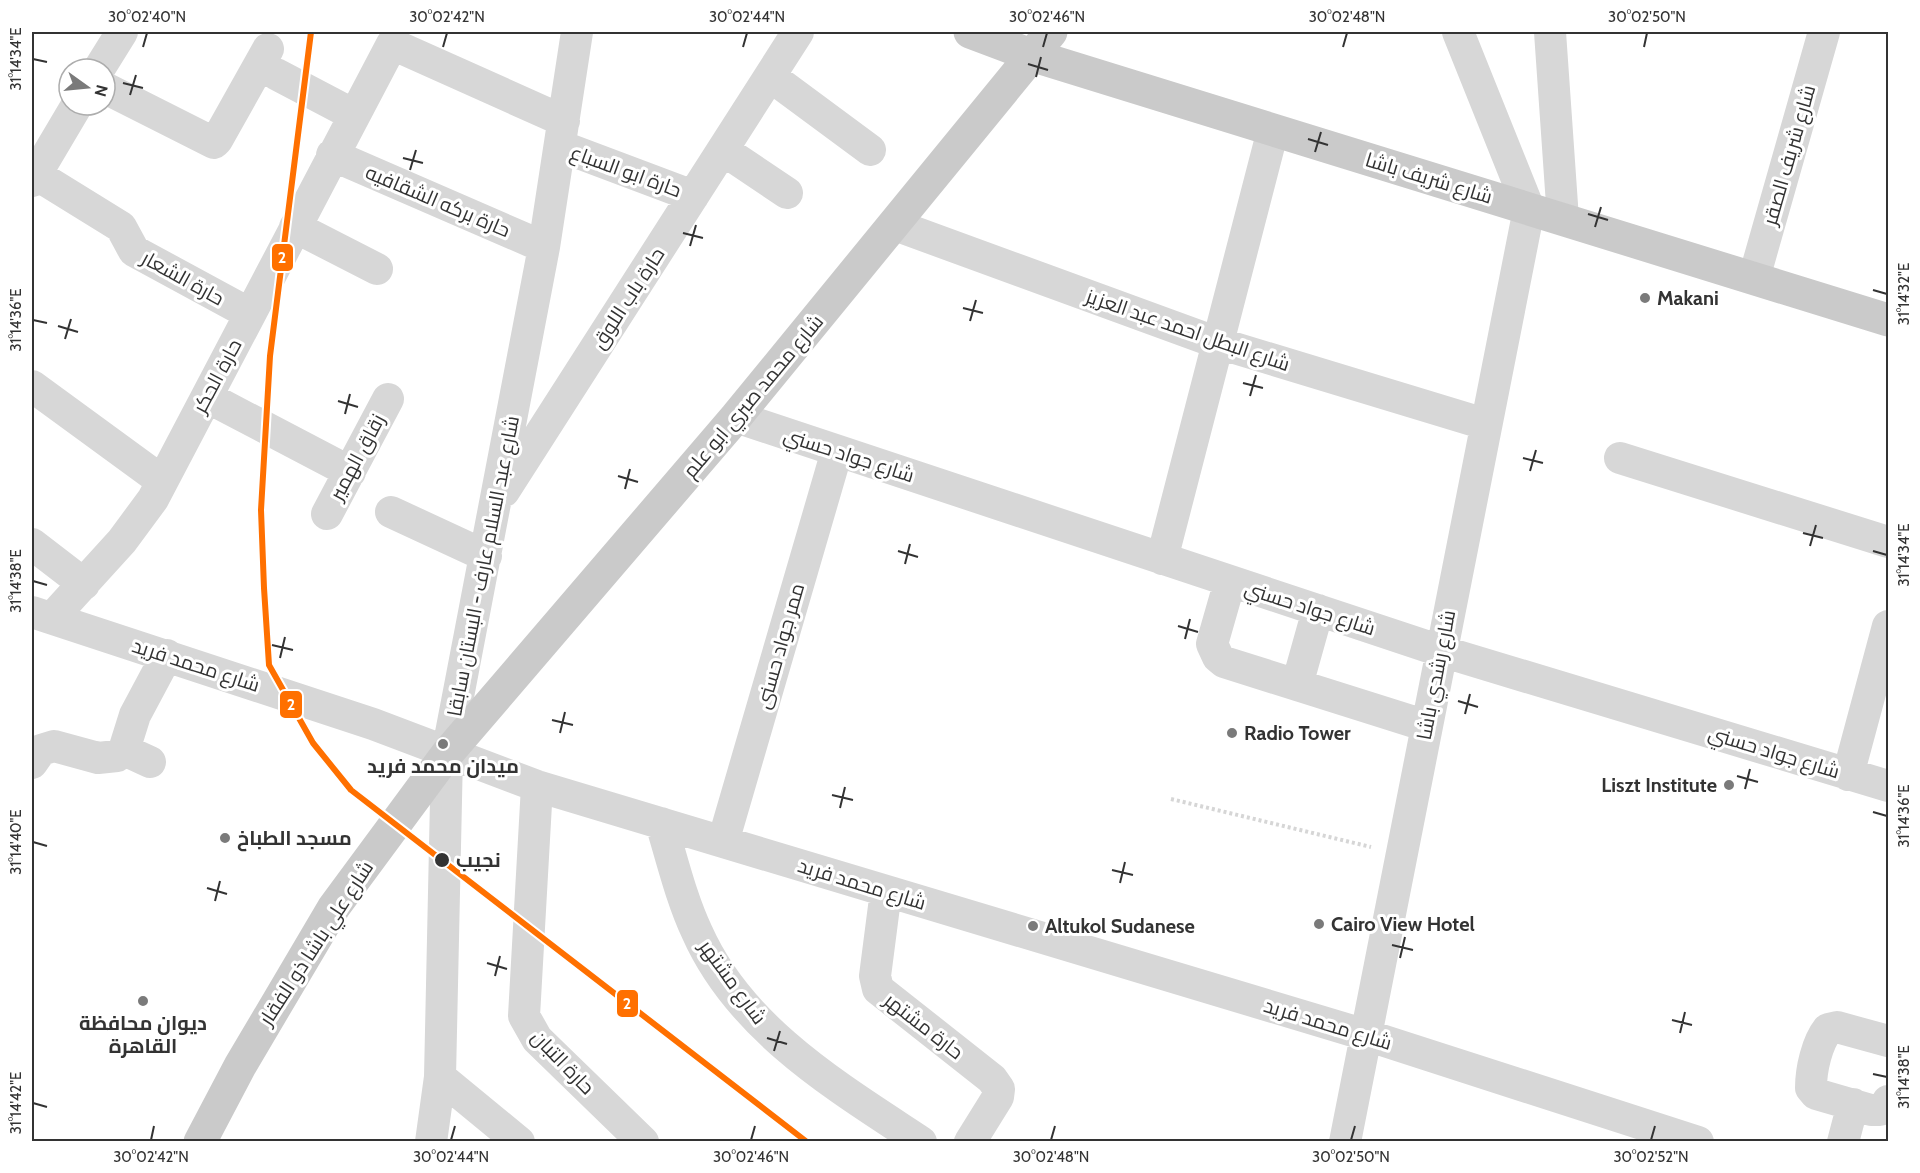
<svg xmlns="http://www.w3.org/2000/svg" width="1920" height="1173" font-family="Cabin,Cairo,sans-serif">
	<rect width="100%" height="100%" fill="#fff"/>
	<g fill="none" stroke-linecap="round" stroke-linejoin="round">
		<!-- path -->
		<path stroke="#d6d6d6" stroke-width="4" stroke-dasharray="3 3" stroke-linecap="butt" d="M 1171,799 L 1371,847"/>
		<!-- minor -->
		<path stroke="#d7d7d7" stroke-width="32" d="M 1550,32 L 1563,219
			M 99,69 L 122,32
			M 276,74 L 354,115
			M 770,76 L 870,150
			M 105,88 L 214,143 L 217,140 L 268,49
			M 560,146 L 693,196
			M 723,150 L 787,193
			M 332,155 L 544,247
			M 32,172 L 121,227 L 134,251 L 250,314
			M 32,181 L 77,105
			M 895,225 L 1218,343 L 1485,424
			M 295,227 L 377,269
			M 1754,278 L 1824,32
			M 32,386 L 162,481
			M 207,397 L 350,472
			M 736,417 L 1441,651 L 1888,786
			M 1620,458 L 1888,542
			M 504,491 L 798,32
			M 391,512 L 486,556
			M 327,514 L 388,399
			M 32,544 L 84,584
			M 1162,559 L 1273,130
			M 1230,581 L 1212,644 L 1218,657 L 1224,662 L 1427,726
			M 32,612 L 373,724 L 537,786 L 1366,1035 L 1698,1142
			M 52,618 L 122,541 L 153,499 L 392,44 L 564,121
			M 1297,685 L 1318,610
			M 124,750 L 150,762
			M 32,763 L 41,750 L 54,746 L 98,758 L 117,756 L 124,750 L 135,715 L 167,655
			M 1848,775 L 1888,626
			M 537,786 L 524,1016 L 537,1039 L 643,1142
			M 661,823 C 672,859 681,898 697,932 C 740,1029 836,1086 921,1142
			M 723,842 L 837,451
			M 886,891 L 875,976 L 878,989 L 992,1079 L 999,1089 L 998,1097 L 970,1142
			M 1888,1041 L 1837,1027 L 1828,1029 C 1817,1043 1811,1069 1811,1088 L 1816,1094 L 1871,1110 L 1880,1110 L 1887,1105 L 1888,1101
			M 440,1077 L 519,1142
			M 431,1142 L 440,1077 L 447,754 L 544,247 L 577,32
			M 1345,1142 L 1529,209 L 1458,32
			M 1843,1142 L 1853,1104"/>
		<!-- major -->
		<path stroke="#cacaca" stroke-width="33" d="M 970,32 L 1031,55 L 1888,320
			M 200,1142 L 240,1066 L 334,907 L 447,754 L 736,417 L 1051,32"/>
		<!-- metro-1 casing -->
		<g stroke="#fff" stroke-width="10">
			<path id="metro-1" d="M 311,32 L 270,356 L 261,510 L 264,588 L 269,665 L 313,743 L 351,790 L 807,1142"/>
		</g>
		<!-- metro-1 -->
		<use href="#metro-1" stroke="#ff7000" stroke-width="6"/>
	</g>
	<!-- ticks -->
	<path fill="none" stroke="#333" stroke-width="2" d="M 143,47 L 147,33M 443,47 L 447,33M 743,47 L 747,33M 1043,47 L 1047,33M 1343,47 L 1347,33M 1644,47 L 1647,33M 33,59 L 47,62M 1028,64 L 1048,70M 1036,77 L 1041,57M 123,83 L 143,88M 130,95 L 136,75M 1308,139 L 1328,145M 1315,152 L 1321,132M 403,158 L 423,163M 410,170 L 416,150M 1588,214 L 1608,220M 1595,227 L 1601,207M 683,233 L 703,238M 690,246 L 696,225M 1873,290 L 1887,294M 963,308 L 983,313M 33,320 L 47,323M 970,321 L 976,300M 58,326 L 78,332M 65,339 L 71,319M 1243,383 L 1263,388M 1250,396 L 1256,375M 338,401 L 358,407M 345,414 L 350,394M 1523,458 L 1543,463M 1530,471 L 1536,450M 618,476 L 638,482M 625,489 L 630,469M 1803,533 L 1823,538M 1810,546 L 1816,525M 898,551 L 918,557M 1873,551 L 1887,555M 905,564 L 910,544M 33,581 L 47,585M 1178,626 L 1198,632M 1185,639 L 1190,619M 272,645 L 293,650M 280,658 L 285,637M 1458,701 L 1478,707M 1465,714 L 1470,694M 552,720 L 573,725M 560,733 L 565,712M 1737,776 L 1758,782M 1745,789 L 1750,769M 832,795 L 853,800M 840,808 L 845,787M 1873,812 L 1887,816M 33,842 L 47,846M 1112,870 L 1133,875M 1120,883 L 1125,862M 207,888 L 227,894M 215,901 L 220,881M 1392,945 L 1413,950M 1400,958 L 1405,937M 487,963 L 507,969M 495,976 L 500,956M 1672,1020 L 1692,1025M 1680,1033 L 1685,1012M 767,1038 L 787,1044M 774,1051 L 780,1031M 1873,1074 L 1887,1077M 33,1103 L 47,1107M 151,1140 L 154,1126M 451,1140 L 455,1126M 751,1140 L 755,1126M 1051,1140 L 1055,1126M 1351,1140 L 1355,1126M 1651,1140 L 1655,1126"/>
	<!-- markers -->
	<g fill="#7a7a7a" stroke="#fff" stroke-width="2">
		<circle cx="1645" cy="298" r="6"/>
		<circle cx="1232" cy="733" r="6"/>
		<circle cx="443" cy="744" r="6"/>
		<circle cx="1729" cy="785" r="6"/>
		<circle cx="225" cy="838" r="6"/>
		<circle cx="1319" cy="924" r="6"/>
		<circle cx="1033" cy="926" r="6"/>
		<circle cx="143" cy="1001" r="6"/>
	</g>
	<circle fill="#333" stroke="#fff" stroke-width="2" cx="442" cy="860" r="8"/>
	<g text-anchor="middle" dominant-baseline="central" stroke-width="6" stroke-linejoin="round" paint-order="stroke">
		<!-- street labels -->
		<g font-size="20" fill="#333" stroke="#fff">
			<text transform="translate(1789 155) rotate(-74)">شارع شريف الصقر</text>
			<text transform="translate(626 171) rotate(20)">حارة ابو السباع</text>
			<text transform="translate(1429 178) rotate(17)">شارع شريف باشا</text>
			<text transform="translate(438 201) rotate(23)">حارة بركه الشقافيه</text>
			<text transform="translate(183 278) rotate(29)">حارة الشعار</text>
			<text transform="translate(628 298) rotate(-57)">حارة باب اللوق</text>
			<text transform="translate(1188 330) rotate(19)">شارع البطل احمد عبد العزيز</text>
			<text transform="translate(217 376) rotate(-62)">حارة الحكر</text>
			<text transform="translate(753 396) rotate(-50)">شارع محمد صبري ابو علم</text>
			<text transform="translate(849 455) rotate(18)">شارع جواد حسني</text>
			<text transform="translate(357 457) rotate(-62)">زقاق الهمير</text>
			<text transform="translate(483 566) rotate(-79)">شارع عبد السلام عارف - البستان سابقا</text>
			<text transform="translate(1310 608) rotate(18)">شارع جواد حسني</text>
			<text transform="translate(780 646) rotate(-74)">ممر جواد حسنى</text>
			<text transform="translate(196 665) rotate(18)">شارع محمد فريد</text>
			<text transform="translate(1436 675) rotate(-79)">شارع رشدي باشا</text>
			<text transform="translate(1774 752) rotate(17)">شارع جواد حسني</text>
			<text transform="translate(862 884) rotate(17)">شارع محمد فريد</text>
			<text transform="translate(316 943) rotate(-57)">شارع علي باشا ذو الفقار</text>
			<text transform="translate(733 982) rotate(54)">شارع مشتهر</text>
			<text transform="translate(1328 1024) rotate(17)">شارع محمد فريد</text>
			<text transform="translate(924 1026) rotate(38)">حارة مشتهر</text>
			<text transform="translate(563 1062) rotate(46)">حارة التبان</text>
		</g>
		<!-- poi labels -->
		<g font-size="20" font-weight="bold" fill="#333" stroke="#fff" text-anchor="start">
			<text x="1657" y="298">Makani</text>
			<text x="1244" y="733">Radio Tower</text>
			<text x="443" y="766" text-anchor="middle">ميدان محمد فريد</text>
			<text x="1717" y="785" text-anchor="end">Liszt Institute</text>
			<text x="237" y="838">مسجد الطباخ</text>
			<text x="1331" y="924">Cairo View Hotel</text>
			<text x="1045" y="926">Altukol Sudanese</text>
			<text x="143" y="1023" text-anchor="middle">ديوان محافظة<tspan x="143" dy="23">القاهرة</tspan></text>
		</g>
		<!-- stop labels -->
		<g font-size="20" font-weight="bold" fill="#333" stroke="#fff" text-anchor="start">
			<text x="456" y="860">نجيب</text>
		</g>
	</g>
	<g stroke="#fff" stroke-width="2">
		<rect x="271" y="243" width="23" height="29" rx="6" fill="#ff7000"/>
		<rect x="279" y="690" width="24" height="29" rx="6" fill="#ff7000"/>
		<rect x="616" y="989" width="23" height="29" rx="6" fill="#ff7000"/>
	</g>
	<g font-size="16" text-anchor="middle" font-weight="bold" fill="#fff">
		<text x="282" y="263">2</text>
		<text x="291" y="710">2</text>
		<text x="627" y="1009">2</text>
	</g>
	<!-- border -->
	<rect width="1920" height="1173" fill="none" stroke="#ffffff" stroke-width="66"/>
	<!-- north arrow -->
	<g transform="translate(87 87) rotate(105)"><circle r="28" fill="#ffffff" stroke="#adadad" stroke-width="1.5"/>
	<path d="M0-4.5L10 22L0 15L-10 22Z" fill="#7a7a7a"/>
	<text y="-9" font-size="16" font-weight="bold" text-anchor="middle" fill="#333333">N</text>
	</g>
	<rect x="33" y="33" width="1854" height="1107" fill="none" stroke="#333" stroke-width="2"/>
	<g font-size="15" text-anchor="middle" fill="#333">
		<text x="147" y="22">30°02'40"N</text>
		<text x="447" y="22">30°02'42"N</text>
		<text x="747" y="22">30°02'44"N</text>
		<text x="1047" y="22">30°02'46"N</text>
		<text x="1347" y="22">30°02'48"N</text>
		<text x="1647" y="22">30°02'50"N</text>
		<text transform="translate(16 59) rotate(-90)" y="5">31°14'34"E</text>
		<text transform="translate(1904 294) rotate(-90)" y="5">31°14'32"E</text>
		<text transform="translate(16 320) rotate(-90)" y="5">31°14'36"E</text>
		<text transform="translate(1904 555) rotate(-90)" y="5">31°14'34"E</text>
		<text transform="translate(16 581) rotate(-90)" y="5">31°14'38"E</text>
		<text transform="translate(1904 816) rotate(-90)" y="5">31°14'36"E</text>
		<text transform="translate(16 842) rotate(-90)" y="5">31°14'40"E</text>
		<text transform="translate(1904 1077) rotate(-90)" y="5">31°14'38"E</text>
		<text transform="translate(16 1103) rotate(-90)" y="5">31°14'42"E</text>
		<text x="151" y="1162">30°02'42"N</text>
		<text x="451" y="1162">30°02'44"N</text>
		<text x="751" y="1162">30°02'46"N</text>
		<text x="1051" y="1162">30°02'48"N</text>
		<text x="1351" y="1162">30°02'50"N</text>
		<text x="1651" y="1162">30°02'52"N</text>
	</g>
</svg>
